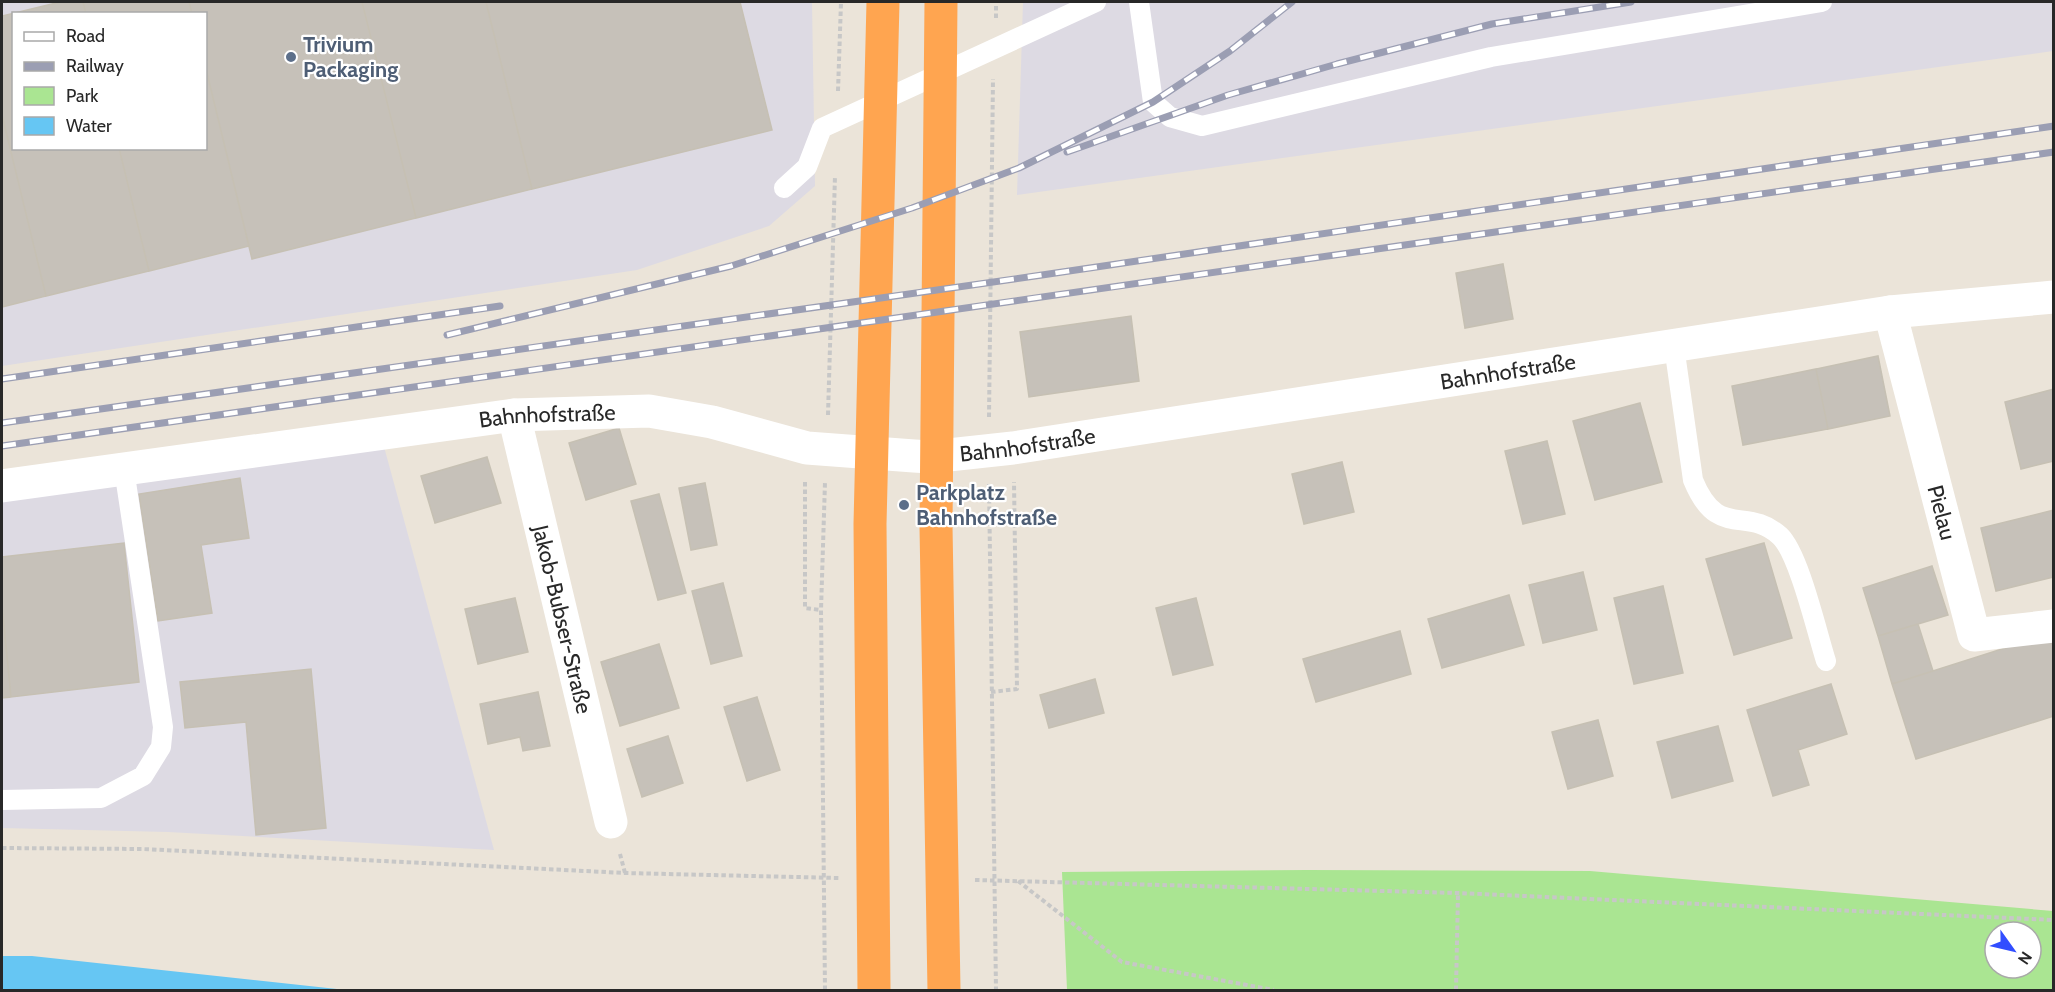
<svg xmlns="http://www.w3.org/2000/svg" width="2055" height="992" font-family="Cabin,sans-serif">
	<rect width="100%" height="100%" fill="#ebe4d9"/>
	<!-- industrial -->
	<path fill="#dddae3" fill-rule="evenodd" d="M 2,2 L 812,2 L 815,186 L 769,226 L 637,270 L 2,366 ZM 14,14 L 206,14 L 206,148 L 14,148 Z
		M 1023,2 L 2053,2 L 2053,51 L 1017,195 Z
		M 383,443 L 494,850 L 168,832 L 2,828 L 2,493 Z"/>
	<!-- green -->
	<path fill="#aae592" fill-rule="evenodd" d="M 1307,870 L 1590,871 L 2053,911 L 2053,990 L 1067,990 L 1062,872 ZM 1995,932 L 2031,932 L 2031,968 L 1995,968 Z"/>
	<!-- water -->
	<path fill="#66c6f3" d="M 2,956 L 32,956 L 346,990 L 2,990 Z"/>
	<!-- building -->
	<path fill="#c6c1b9" stroke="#c6c0b3" stroke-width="1.5" d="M 60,2 L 83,2 L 86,14 L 14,14 L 14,148 L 119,148 L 149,271 L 46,296 L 2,115 L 2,16 Z
		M 83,2 L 189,2 L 192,14 L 86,14 Z
		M 189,2 L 362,2 L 416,218 L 252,259 L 206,69 L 206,14 L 192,14 Z
		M 362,2 L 486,2 L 532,189 L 416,218 Z
		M 486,2 L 740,2 L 772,130 L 532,189 Z
		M 206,69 L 249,246 L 149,271 L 119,148 L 206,148 Z
		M 2,115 L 46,296 L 2,307 Z
		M 1503,264 L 1513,319 L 1465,328 L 1456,273 Z
		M 1131,316 L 1139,381 L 1029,397 L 1020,332 Z
		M 1878,356 L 1890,416 L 1828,429 L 1816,369 Z
		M 1816,369 L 1828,429 L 1743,445 L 1732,386 Z
		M 2054,389 L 2054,461 L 2021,469 L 2005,402 Z
		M 1640,403 L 1662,482 L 1595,500 L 1573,421 Z
		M 619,428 L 636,484 L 586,500 L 569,443 Z
		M 1547,441 L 1565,514 L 1523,524 L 1505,451 Z
		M 487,457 L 501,503 L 435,523 L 421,476 Z
		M 1342,462 L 1354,512 L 1304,524 L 1292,474 Z
		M 240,478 L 249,538 L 201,545 L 212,613 L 158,621 L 139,494 Z
		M 705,483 L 717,545 L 691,550 L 679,488 Z
		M 659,494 L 686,593 L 658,600 L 631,501 Z
		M 2054,510 L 2054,577 L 1996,591 L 1981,528 Z
		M 124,543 L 139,682 L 11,697 L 2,606 L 2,557 Z
		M 1764,543 L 1792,638 L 1734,655 L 1706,559 Z
		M 1932,566 L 1948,615 L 1878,636 L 1863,588 Z
		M 1583,572 L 1597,630 L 1543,643 L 1529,585 Z
		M 723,583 L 742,656 L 711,664 L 692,591 Z
		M 1663,586 L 1683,673 L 1634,684 L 1614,598 Z
		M 1509,595 L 1524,645 L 1442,668 L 1428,619 Z
		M 515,598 L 528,652 L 478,664 L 465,609 Z
		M 1196,598 L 1213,665 L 1173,675 L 1156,608 Z
		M 2,606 L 11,697 L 2,698 Z
		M 1918,624 L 1933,671 L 1892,684 L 1878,636 Z
		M 1400,631 L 1411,674 L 1316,702 L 1303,659 Z
		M 2049,634 L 2054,648 L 2054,716 L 1916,759 L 1892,684 Z
		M 659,644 L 679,708 L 620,726 L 601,662 Z
		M 311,669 L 326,828 L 256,835 L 246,722 L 185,728 L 180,682 Z
		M 1095,679 L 1104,713 L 1049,728 L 1040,695 Z
		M 1831,684 L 1847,734 L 1798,750 L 1809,785 L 1773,796 L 1747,710 Z
		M 538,692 L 550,746 L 523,751 L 520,737 L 488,744 L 480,704 Z
		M 757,697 L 780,770 L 747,781 L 724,707 Z
		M 1598,720 L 1613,776 L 1568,789 L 1552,732 Z
		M 1718,726 L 1733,781 L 1672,798 L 1657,742 Z
		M 668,736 L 683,783 L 642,797 L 627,749 Z"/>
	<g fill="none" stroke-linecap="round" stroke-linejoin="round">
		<!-- path -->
		<path stroke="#c7c7c7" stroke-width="4" stroke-dasharray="4.5 3" stroke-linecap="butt" d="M 996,18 L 996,2
			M 838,91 L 841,2
			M 828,415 L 835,176
			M 989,417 L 993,79
			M 805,482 L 805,608 L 821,610
			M 989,484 L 996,990
			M 991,692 L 1017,689 L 1014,482
			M 2,848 L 142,849 L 625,873 L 839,878
			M 620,854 L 625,873
			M 975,880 L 1458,893 L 2054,920
			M 1018,881 L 1122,962 L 1274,990
			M 825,990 L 821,610 L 825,482
			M 1456,990 L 1458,893"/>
		<!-- lane -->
		<path stroke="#fff" stroke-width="20" d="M 1139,2 L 1153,102 L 1170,117 L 1202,126 L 1491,57 L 1822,2
			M 784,188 L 807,167 L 822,128 L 1096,2
			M 1674,346 L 1693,480 C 1718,541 1746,505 1780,536 C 1799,554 1817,633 1826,661
			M 2,800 L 101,798 L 143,776 L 161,747 L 163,727 L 124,469"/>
		<!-- street -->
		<g stroke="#fff" stroke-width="33">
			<path id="s1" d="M 1890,312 L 1974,635 L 2054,626"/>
			<path id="s2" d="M 514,415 L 611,822"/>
			<path id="s3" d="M 2,486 L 514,415 L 649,411 L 712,422 L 807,448 L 914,456 L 930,457 L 1013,448 L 1890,312 L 2054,297"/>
		</g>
		<!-- highway -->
		<path stroke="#ffa550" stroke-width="33" d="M 941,2 L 936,526 L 944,990
			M 874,990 L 870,524 L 883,2"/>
		<!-- rail casing -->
		<g stroke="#9b9eb3" stroke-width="7">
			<path id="rail" d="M 1067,152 L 1228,95 L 1337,64 L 1492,24 L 1631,2
				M 447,335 L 731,266 L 912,208 L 1019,168 L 1153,102 L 1230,51 L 1292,2
				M 2,379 L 500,306
				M 2,423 L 1042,275 L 2054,126
				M 2,446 L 2054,152"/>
		</g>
		<!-- rail -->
		<use href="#rail" stroke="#fff" stroke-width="4.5" stroke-dasharray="14" stroke-linecap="butt"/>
	</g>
	<!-- markers -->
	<g fill="#5c6f8a" stroke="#fff" stroke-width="2">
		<circle cx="291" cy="57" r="6"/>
		<circle cx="904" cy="505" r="6"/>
	</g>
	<g text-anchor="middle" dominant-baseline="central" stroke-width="4.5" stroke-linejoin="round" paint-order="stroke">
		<!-- service labels -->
		<g font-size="22" font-weight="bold" fill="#4e5e75" stroke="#fff" text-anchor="start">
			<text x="303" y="44">Trivium<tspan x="303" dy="25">Packaging</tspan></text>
			<text x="916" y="492">Parkplatz<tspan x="916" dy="25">Bahnhofstraße</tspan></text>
		</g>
		<!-- street labels -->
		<g font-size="22" fill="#282828" stroke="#fff">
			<text stroke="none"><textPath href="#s3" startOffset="1522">Bahnhofstraße</textPath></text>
			<text stroke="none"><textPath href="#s3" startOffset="550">Bahnhofstraße</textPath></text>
			<text stroke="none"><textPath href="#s3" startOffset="1036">Bahnhofstraße</textPath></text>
			<text stroke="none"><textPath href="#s1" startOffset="207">Pielau</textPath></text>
			<text stroke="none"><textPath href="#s2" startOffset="210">Jakob-Bubser-Straße</textPath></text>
		</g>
	</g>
	<!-- border -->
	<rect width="2055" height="992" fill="none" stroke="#282828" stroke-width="6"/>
	<!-- legend -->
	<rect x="12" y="12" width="195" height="138" fill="#ffffff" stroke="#a9a9a9" stroke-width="1.5"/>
	<rect x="24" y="32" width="30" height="9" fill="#ffffff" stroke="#a9a9a9" stroke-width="1.5"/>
	<text x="66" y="42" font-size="18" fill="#282828">Road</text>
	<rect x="24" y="62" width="30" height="9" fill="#9b9eb3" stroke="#a9a9a9" stroke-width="1.5"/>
	<text x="66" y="72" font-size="18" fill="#282828">Railway</text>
	<rect x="24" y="87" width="30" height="18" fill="#aae592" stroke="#a9a9a9" stroke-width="1.5"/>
	<text x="66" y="102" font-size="18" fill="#282828">Park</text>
	<rect x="24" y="117" width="30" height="18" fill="#66c6f3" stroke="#a9a9a9" stroke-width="1.5"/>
	<text x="66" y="132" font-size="18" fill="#282828">Water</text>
	<!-- north arrow -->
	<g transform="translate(2013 950) rotate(124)"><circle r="28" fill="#ffffff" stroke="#a9a9a9" stroke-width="1.5"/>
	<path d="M0-4.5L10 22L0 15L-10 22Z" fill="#324eff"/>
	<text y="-9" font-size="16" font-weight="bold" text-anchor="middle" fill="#282828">N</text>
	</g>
</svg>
